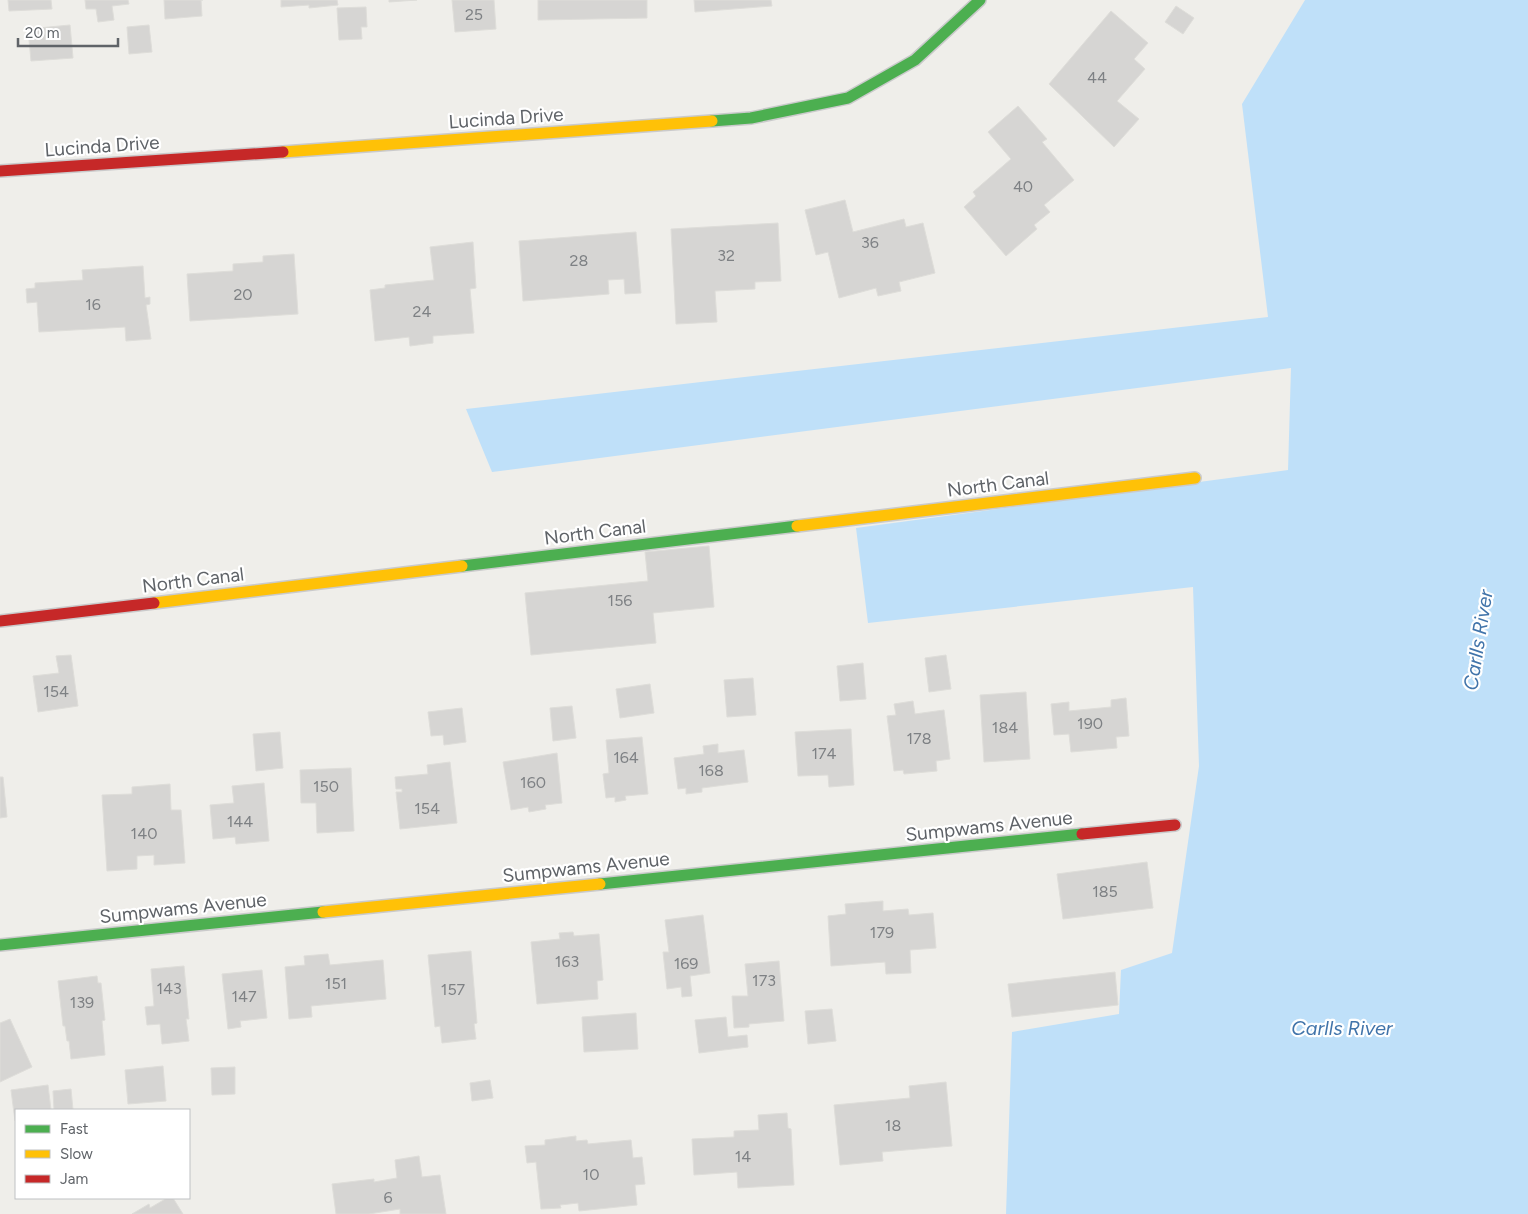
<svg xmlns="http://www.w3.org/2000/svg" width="1528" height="1214" font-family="Figtree,sans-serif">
	<rect width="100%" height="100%" fill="#efeeea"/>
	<!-- water -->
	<path fill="#bfe0f9" d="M 1305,0 L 1528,0 L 1528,1214 L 1006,1214 L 1012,1032 L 1119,1014 L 1121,970 L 1172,953 L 1199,766 L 1193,587 L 868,623 L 856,528 L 1288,470 L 1291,368 L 492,472 L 466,409 L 1268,317 L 1242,104 Z"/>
	<!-- building -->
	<path fill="#d6d5d3" stroke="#deddd9" d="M 8,0 L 51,0 L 52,9 L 9,11 Z
		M 85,0 L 128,0 L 129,4 L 112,6 L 114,20 L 98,22 L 96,9 L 86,9 Z
		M 164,0 L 203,0 L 201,0 L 202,16 L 165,19 Z
		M 281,0 L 337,0 L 338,5 L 309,8 L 309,5 L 281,7 Z
		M 389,0 L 417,0 L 389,2 Z
		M 452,0 L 494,0 L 496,29 L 455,32 Z
		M 538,0 L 647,0 L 647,18 L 538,20 Z
		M 694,0 L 771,0 L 772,6 L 695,12 Z
		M 1176,6 L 1194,18 L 1183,34 L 1165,22 Z
		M 366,7 L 367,27 L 361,27 L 362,39 L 339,40 L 337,8 Z
		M 1111,11 L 1148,43 L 1134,59 L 1145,69 L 1117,101 L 1139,119 L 1114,147 L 1049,84 Z
		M 70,25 L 73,58 L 31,61 L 28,29 Z
		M 149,25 L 152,52 L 129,54 L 127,27 Z
		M 1018,106 L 1047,139 L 1042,142 L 1074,180 L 1044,205 L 1050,212 L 1034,225 L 1037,229 L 1006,256 L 964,207 L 976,196 L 973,192 L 1011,159 L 988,132 Z
		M 845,200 L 853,232 L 904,219 L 906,227 L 923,223 L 935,273 L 899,282 L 901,291 L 878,296 L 876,288 L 839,298 L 828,252 L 816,255 L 805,210 Z
		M 778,223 L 781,281 L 755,282 L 755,289 L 715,291 L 717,322 L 676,324 L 671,229 Z
		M 636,232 L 641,293 L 625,294 L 624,279 L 608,280 L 609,294 L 523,301 L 519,241 Z
		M 473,242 L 476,288 L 470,289 L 474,333 L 433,336 L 433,343 L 410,346 L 409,337 L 375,341 L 370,290 L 385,288 L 385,285 L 434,280 L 430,247 Z
		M 294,254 L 298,314 L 190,321 L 187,274 L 233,271 L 233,264 L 263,262 L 263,256 Z
		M 143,266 L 145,298 L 150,297 L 150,304 L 146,305 L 151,339 L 126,341 L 125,327 L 39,332 L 37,302 L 27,303 L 26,289 L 35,288 L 35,283 L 83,280 L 82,270 Z
		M 709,546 L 714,607 L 653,613 L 656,643 L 531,655 L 525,593 L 648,581 L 645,552 Z
		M 71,655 L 78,706 L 38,712 L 33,676 L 59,673 L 56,656 Z
		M 946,655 L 951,689 L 929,692 L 925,658 Z
		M 863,663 L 866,699 L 840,701 L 837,666 Z
		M 753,678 L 756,715 L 727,717 L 724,680 Z
		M 650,684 L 654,713 L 620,718 L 616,689 Z
		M 1026,692 L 1030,759 L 984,762 L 980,695 Z
		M 1126,698 L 1129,736 L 1116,737 L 1117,748 L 1071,752 L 1069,734 L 1054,735 L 1051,704 L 1069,702 L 1069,711 L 1111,707 L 1111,700 Z
		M 913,701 L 915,714 L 944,710 L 950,759 L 936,761 L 937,771 L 904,774 L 903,770 L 894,771 L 887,716 L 896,715 L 894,704 Z
		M 572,706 L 576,738 L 553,741 L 550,708 Z
		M 462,708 L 466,742 L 444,745 L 443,735 L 431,736 L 428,712 Z
		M 851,729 L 854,785 L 829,787 L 828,775 L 798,776 L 795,732 Z
		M 280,732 L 283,768 L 256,771 L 253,734 Z
		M 642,737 L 648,794 L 625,796 L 626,800 L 615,802 L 615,797 L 606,798 L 603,774 L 609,773 L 606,740 Z
		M 718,744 L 718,753 L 744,750 L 748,782 L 702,788 L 702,792 L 686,794 L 686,788 L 678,789 L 674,758 L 704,754 L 703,746 Z
		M 557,753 L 562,803 L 545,805 L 546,809 L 529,812 L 528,807 L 511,810 L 503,762 Z
		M 450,762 L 457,823 L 400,829 L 396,792 L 402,792 L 402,789 L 396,789 L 395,777 L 428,774 L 427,765 Z
		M 351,768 L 354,831 L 317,833 L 316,803 L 301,803 L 300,770 Z
		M 0,777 L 3,777 L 7,817 L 0,818 Z
		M 264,783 L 269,841 L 236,844 L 235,837 L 213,839 L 210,805 L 234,803 L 232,786 Z
		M 170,784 L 171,810 L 181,810 L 185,863 L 154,865 L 154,855 L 137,856 L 137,869 L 107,871 L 102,795 L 132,794 L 132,787 Z
		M 1147,862 L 1153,908 L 1063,919 L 1057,874 Z
		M 883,901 L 883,911 L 908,909 L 909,915 L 933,913 L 936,948 L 910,950 L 911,973 L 886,974 L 885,962 L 831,966 L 828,916 L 846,914 L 845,904 Z
		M 703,915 L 710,973 L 690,976 L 692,996 L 682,997 L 681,987 L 667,989 L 663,952 L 669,952 L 665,920 Z
		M 573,932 L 574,936 L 599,934 L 603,980 L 597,981 L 598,999 L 537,1004 L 531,942 L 560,939 L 559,933 Z
		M 471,951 L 477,1023 L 474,1024 L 476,1039 L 442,1043 L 440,1026 L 435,1027 L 428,955 Z
		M 328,954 L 330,965 L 383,960 L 386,999 L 311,1006 L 312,1017 L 289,1019 L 285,967 L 305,965 L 304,956 Z
		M 779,961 L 784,1021 L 749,1024 L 749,1027 L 734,1028 L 732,996 L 748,996 L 745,964 Z
		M 184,966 L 189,1019 L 186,1019 L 189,1041 L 162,1044 L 160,1024 L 147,1025 L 145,1007 L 154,1006 L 151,969 Z
		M 262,970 L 267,1018 L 240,1021 L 241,1027 L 228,1029 L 222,974 Z
		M 1115,972 L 1118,1005 L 1012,1017 L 1008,984 Z
		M 97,976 L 98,983 L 101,983 L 105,1020 L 102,1021 L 105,1055 L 71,1059 L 69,1041 L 67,1041 L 65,1026 L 63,1026 L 58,981 Z
		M 832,1009 L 836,1041 L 808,1044 L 805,1011 Z
		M 636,1013 L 638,1049 L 584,1052 L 582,1017 Z
		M 726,1017 L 728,1037 L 747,1035 L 748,1047 L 699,1053 L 695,1020 Z
		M 10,1019 L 32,1067 L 0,1082 L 0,1023 Z
		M 163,1066 L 166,1101 L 128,1104 L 125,1070 Z
		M 235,1067 L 235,1094 L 212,1095 L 211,1068 Z
		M 490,1080 L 493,1098 L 472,1101 L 470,1083 Z
		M 946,1082 L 952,1146 L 882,1152 L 883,1161 L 840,1165 L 834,1105 L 910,1098 L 909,1086 Z
		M 48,1085 L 51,1110 L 16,1110 L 16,1121 L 15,1121 L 11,1090 Z
		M 71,1089 L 73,1110 L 54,1110 L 53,1091 Z
		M 787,1113 L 788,1128 L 791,1129 L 794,1185 L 738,1188 L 737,1172 L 694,1175 L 692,1139 L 734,1137 L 734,1131 L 759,1130 L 758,1115 Z
		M 576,1136 L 576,1141 L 587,1140 L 588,1144 L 631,1140 L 633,1158 L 642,1157 L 645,1184 L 635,1185 L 637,1205 L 579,1211 L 578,1203 L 560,1205 L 561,1208 L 541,1209 L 536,1162 L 527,1163 L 525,1146 L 545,1145 L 545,1140 Z
		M 419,1156 L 422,1177 L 440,1175 L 446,1214 L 400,1214 L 400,1209 L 369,1214 L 336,1214 L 332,1184 L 374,1179 L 374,1182 L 397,1178 L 395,1160 Z
		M 167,1198 L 173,1198 L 183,1214 L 132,1214 L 149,1204 L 150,1208 Z"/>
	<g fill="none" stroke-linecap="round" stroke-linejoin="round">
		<!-- fast casing -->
		<g stroke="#cacacb" stroke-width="14">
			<path id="fast" d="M 712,121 L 751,118 L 848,98 L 915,60 L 980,0
				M 462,566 L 797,526
				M 600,884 L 1082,834
				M 0,945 L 323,912"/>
		</g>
		<!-- slow casing -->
		<g stroke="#cacacb" stroke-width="14">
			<path id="slow" d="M 283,152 L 712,121
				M 797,526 L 1195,478
				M 154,603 L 462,566
				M 323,912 L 600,884"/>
		</g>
		<!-- jam casing -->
		<g stroke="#cacacb" stroke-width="14">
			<path id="jam" d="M 0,171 L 283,152
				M 0,621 L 154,603
				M 1082,834 L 1175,825"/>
		</g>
		<!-- fast -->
		<use href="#fast" stroke="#4caf50" stroke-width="11"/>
		<!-- slow -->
		<use href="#slow" stroke="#ffc107" stroke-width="11"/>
		<!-- jam -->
		<use href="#jam" stroke="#c62828" stroke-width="11"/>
	</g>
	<g text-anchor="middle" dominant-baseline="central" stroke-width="4.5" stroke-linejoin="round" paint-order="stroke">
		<!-- number labels -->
		<g font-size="16" fill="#7e8184">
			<text x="474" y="14">25</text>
			<text x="1097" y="77">44</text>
			<text x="1023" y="186">40</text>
			<text x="870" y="242">36</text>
			<text x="726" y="255">32</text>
			<text x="579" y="260">28</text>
			<text x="243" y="294">20</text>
			<text x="93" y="304">16</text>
			<text x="422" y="311">24</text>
			<text x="620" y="600">156</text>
			<text x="56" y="691">154</text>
			<text x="1090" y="723">190</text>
			<text x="1005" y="727">184</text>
			<text x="919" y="738">178</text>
			<text x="824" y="753">174</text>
			<text x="626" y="757">164</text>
			<text x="711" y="770">168</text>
			<text x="533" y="782">160</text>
			<text x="326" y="786">150</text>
			<text x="427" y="808">154</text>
			<text x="240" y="821">144</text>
			<text x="144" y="833">140</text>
			<text x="1105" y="891">185</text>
			<text x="882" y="932">179</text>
			<text x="567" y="961">163</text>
			<text x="686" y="963">169</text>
			<text x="764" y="980">173</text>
			<text x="336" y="983">151</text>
			<text x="169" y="988">143</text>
			<text x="453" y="989">157</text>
			<text x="244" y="996">147</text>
			<text x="82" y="1002">139</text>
			<text x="893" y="1125">18</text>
			<text x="743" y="1156">14</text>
			<text x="591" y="1174">10</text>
			<text x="388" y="1197">6</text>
		</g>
		<!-- street labels -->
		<g font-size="19" fill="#5f6368" stroke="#fff">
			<text transform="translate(506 118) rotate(-4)">Lucinda Drive</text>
			<text transform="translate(102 146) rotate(-4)">Lucinda Drive</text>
			<text transform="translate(998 484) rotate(-7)">North Canal</text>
			<text transform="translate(595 532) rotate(-7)">North Canal</text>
			<text transform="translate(193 580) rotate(-7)">North Canal</text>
			<text transform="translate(989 826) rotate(-6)">Sumpwams Avenue</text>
			<text transform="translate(586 867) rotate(-6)">Sumpwams Avenue</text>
			<text transform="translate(183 908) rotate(-6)">Sumpwams Avenue</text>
		</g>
		<!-- water labels -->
		<g font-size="20" font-style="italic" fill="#4174aa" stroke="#fff">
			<text transform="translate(1478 640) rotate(-81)">Carlls River</text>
			<text x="1342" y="1028">Carlls River</text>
		</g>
	</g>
	<!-- legend -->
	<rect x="15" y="1109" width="175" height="90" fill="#ffffff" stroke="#bfc1c3"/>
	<rect x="25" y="1125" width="25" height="8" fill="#4caf50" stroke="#bfc1c3"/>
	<text x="60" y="1134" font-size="15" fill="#5f6368">Fast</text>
	<rect x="25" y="1150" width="25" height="8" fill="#ffc107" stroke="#bfc1c3"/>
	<text x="60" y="1159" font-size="15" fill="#5f6368">Slow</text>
	<rect x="25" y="1175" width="25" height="8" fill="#c62828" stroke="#bfc1c3"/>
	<text x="60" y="1184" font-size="15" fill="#5f6368">Jam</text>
	<!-- scale -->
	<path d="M18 38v8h100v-8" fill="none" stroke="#5f6368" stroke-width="2.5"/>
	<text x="25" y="38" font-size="15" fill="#5f6368" stroke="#ffffff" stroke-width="4" paint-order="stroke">20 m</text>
</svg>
